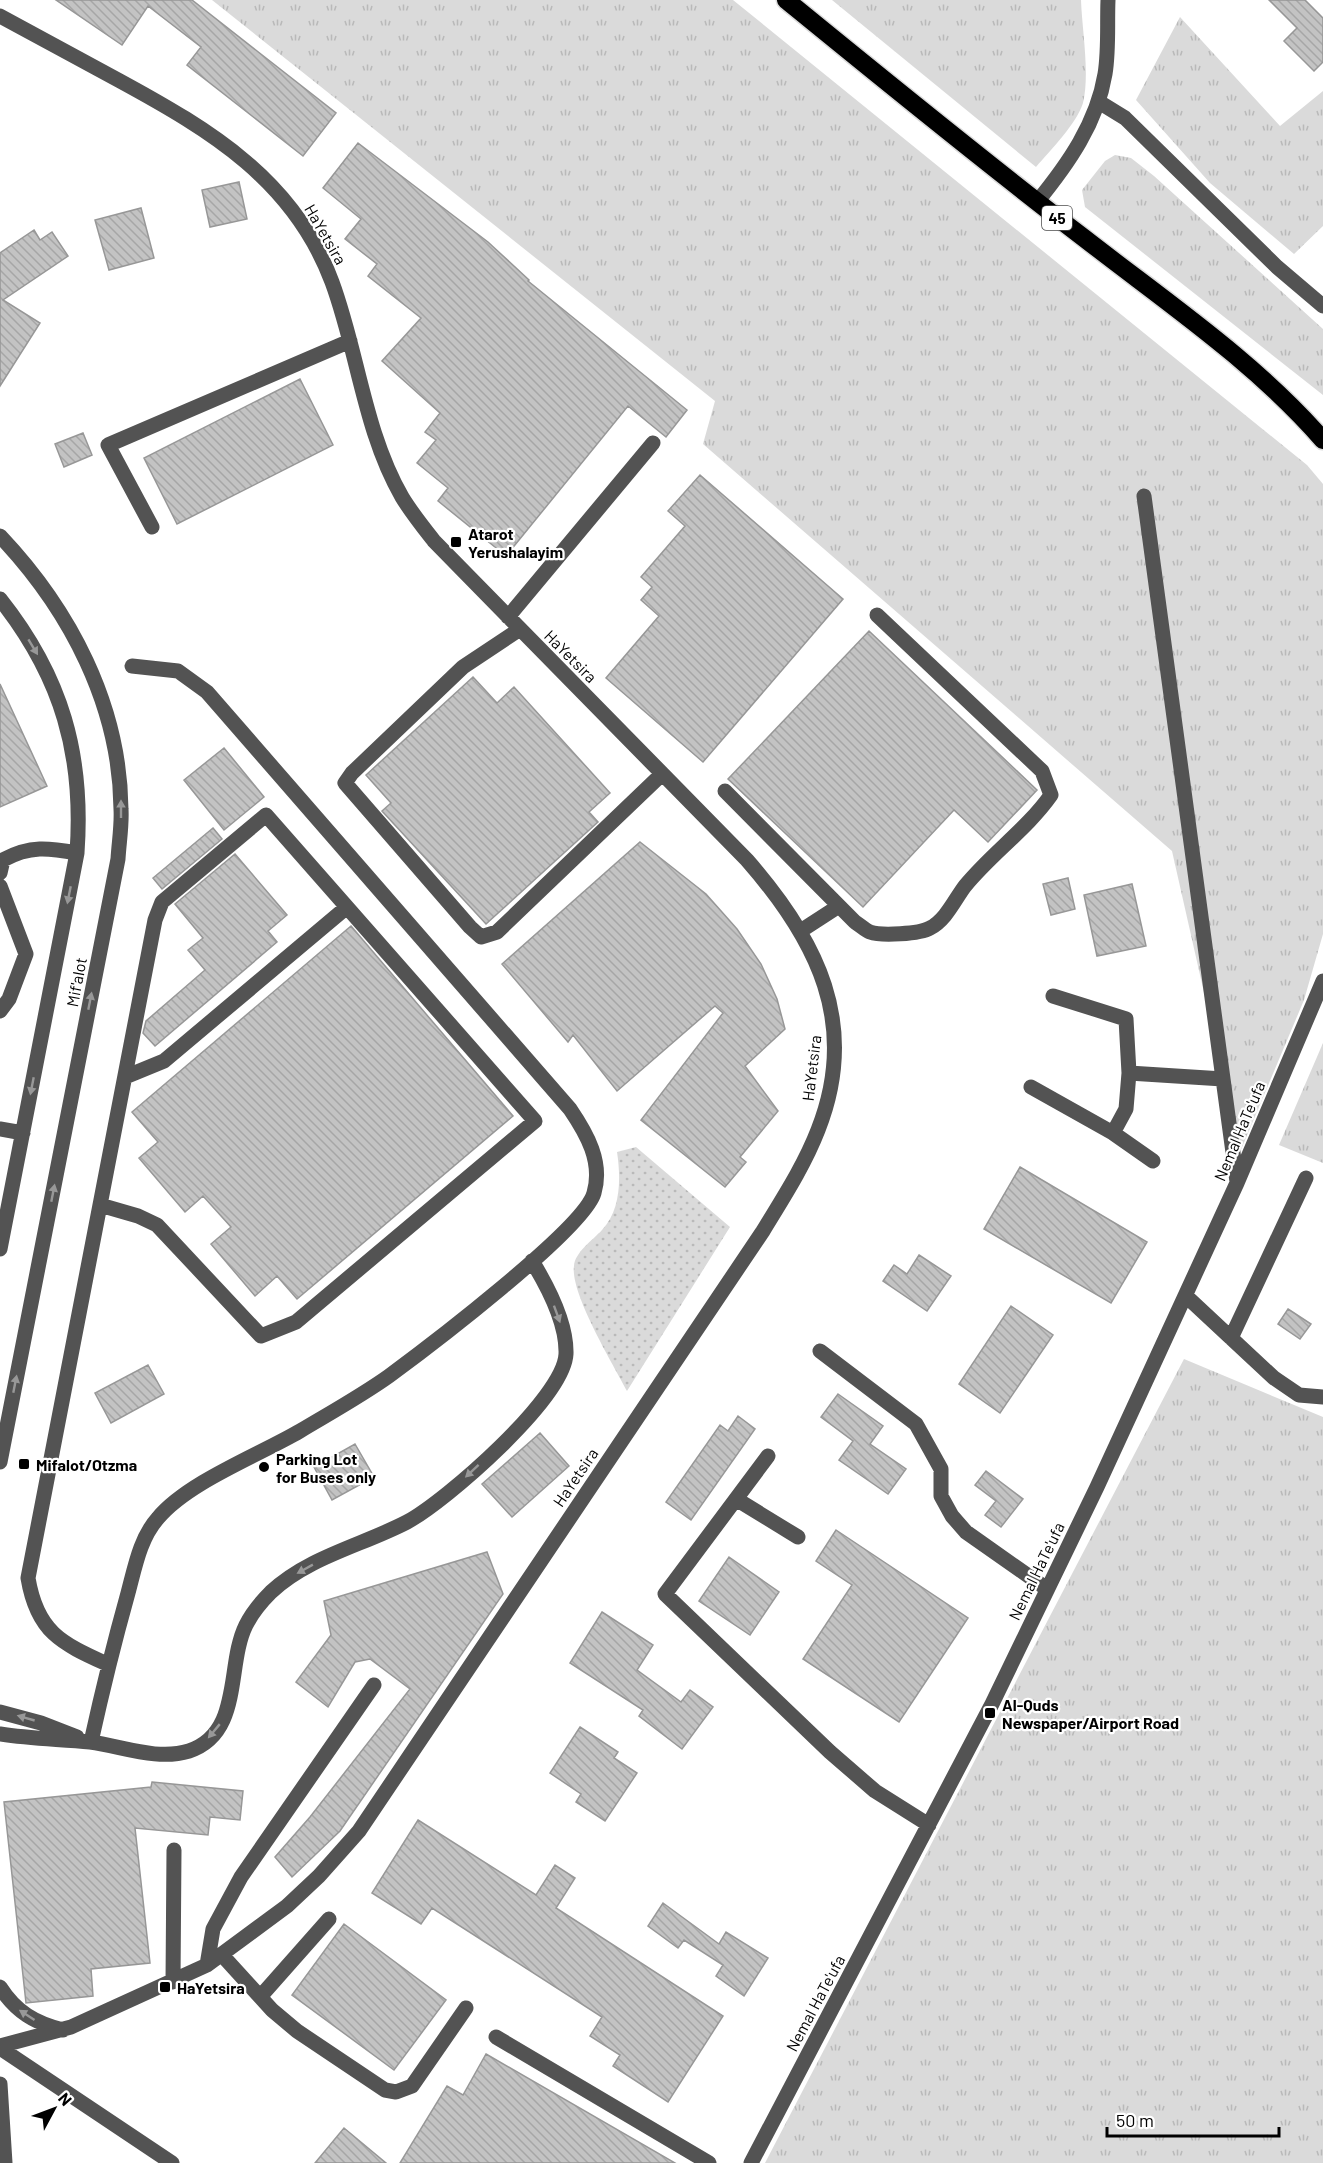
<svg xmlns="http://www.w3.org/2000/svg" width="1323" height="2163" font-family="Barlow,sans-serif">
	<defs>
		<pattern id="grass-tufts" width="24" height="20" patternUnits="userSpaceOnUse" patternTransform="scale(1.5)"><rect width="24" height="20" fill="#dadada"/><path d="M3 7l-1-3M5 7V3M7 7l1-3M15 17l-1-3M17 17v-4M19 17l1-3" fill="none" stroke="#b9b9b9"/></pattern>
		<pattern id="park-dots" width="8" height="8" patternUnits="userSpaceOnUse" patternTransform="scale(1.5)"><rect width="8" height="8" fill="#dadada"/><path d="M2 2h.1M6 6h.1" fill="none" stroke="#b9b9b9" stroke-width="1.8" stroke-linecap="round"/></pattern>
		<pattern id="building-back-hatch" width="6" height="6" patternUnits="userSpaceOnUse" patternTransform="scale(1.5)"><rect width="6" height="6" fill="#c3c3c3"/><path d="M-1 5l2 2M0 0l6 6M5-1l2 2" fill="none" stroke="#a6a6a6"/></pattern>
	</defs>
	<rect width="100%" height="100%" fill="#fff"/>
	<!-- grass -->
	<path fill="url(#grass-tufts)" d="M 212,0 L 733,0 L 1307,465 L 1323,484 L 1323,934 L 1304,1000 L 1240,1152 L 1172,851 L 703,444 L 715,401 Z
		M 832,0 L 1081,0 C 1082,30 1090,74 1083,103 C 1077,123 1050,151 1036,167 Z
		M 1180,17 L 1280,126 L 1323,91 L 1323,226 L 1294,254 L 1210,183 L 1136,100 Z
		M 1115,155 L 1131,158 L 1154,176 L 1323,329 L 1323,395 L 1085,207 L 1082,190 L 1105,161 Z
		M 1323,1043 L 1323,1163 L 1279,1145 Z
		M 1184,1359 L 1323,1417 L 1323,2163 L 765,2163 Z"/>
	<!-- park -->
	<path fill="url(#park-dots)" d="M 636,1147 L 730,1227 L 627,1391 C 613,1364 570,1293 574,1266 C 575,1252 593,1240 602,1230 C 621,1210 621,1178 617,1152 Z"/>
	<!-- building -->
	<path fill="url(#building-back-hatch)" stroke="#979797" stroke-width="1.5" d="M 56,0 L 192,0 L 336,113 L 303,156 L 187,65 L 201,47 L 148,6 L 122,45 Z
		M 1269,0 L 1305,0 L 1323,18 L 1323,62 L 1314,71 L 1284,41 L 1297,28 Z
		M 358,143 L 488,242 L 529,280 L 528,281 L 687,410 L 666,437 L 628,406 L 506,556 L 438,501 L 448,488 L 417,463 L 436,440 L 425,432 L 440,413 L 382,361 L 421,318 L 368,276 L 377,264 L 345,239 L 361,219 L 323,188 Z
		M 239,182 L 247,219 L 210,227 L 202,190 Z
		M 141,208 L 154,258 L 109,270 L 95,220 Z
		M 34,230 L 40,240 L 52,232 L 68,256 L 3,300 L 40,323 L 0,386 L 0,253 Z
		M 300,379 L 333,445 L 177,524 L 144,458 Z
		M 83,433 L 92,455 L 64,467 L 55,444 Z
		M 700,475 L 843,599 L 703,762 L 606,678 L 659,616 L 641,600 L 652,587 L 641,577 L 685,526 L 668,511 Z
		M 869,631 L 1037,790 L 988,842 L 954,810 L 863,907 L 728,779 Z
		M 473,677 L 497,703 L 514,687 L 610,793 L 589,812 L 598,822 L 486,924 L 382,811 L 391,803 L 366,775 Z
		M 0,684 L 47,786 L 0,807 Z
		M 224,748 L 264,797 L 224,830 L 184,780 Z
		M 213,828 L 222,839 L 162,889 L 153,878 Z
		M 640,842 L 706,894 L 737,929 L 761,964 L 777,999 L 785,1029 L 745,1066 L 778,1111 L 740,1157 L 746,1162 L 725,1187 L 641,1120 L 723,1013 L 715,1006 L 617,1091 L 573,1035 L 568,1042 L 502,964 Z
		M 235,854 L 287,915 L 268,931 L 277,942 L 155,1046 L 143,1033 L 146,1021 L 205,970 L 188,950 L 203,938 L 175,904 Z
		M 1068,878 L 1075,909 L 1051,915 L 1043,884 Z
		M 1132,884 L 1146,946 L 1097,956 L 1084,895 Z
		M 351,926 L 513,1116 L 297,1299 L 277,1276 L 255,1296 L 211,1244 L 231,1227 L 203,1196 L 185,1212 L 139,1158 L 158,1142 L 132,1112 Z
		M 1020,1167 L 1147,1242 L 1111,1303 L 984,1229 Z
		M 919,1255 L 951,1276 L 927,1311 L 883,1281 L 894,1265 L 907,1274 Z
		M 1011,1306 L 1053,1335 L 1000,1413 L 959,1384 Z
		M 1288,1309 L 1311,1324 L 1300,1339 L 1278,1324 Z
		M 148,1365 L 164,1394 L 111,1423 L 95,1393 Z
		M 838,1394 L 883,1426 L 870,1444 L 906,1469 L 888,1494 L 839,1460 L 853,1441 L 821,1417 Z
		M 738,1416 L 755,1429 L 691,1520 L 666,1502 L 720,1425 L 728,1431 Z
		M 540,1433 L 569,1466 L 512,1517 L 482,1484 Z
		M 355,1444 L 374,1477 L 332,1500 L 314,1467 Z
		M 986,1471 L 1023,1499 L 1001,1527 L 985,1515 L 996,1501 L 975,1485 Z
		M 836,1530 L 968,1618 L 899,1722 L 803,1659 L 852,1585 L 816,1561 Z
		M 487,1552 L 503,1594 L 340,1831 L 292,1877 L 275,1857 L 310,1817 L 410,1689 L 370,1659 L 355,1662 L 328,1707 L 296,1682 L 331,1635 L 324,1601 Z
		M 729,1557 L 779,1592 L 750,1635 L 699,1601 Z
		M 602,1612 L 653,1645 L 637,1670 L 681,1702 L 690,1690 L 713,1707 L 682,1749 L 639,1716 L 643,1710 L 570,1663 Z
		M 580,1727 L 618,1752 L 614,1758 L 637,1773 L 605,1821 L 576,1802 L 581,1794 L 550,1773 Z
		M 152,1782 L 243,1791 L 240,1820 L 210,1817 L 208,1835 L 135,1828 L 150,1963 L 91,1969 L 93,1996 L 26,2003 L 4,1802 L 151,1787 Z
		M 418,1820 L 536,1895 L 555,1865 L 575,1878 L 556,1908 L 723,2016 L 668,2102 L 613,2066 L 620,2055 L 590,2036 L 602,2017 L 432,1908 L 421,1924 L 372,1893 Z
		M 663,1903 L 719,1944 L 726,1932 L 768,1958 L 744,1996 L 716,1976 L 723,1965 L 684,1940 L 678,1948 L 648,1926 Z
		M 344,1924 L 446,2000 L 394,2070 L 292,1995 Z
		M 486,2054 L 675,2163 L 400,2163 L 447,2086 L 463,2095 Z
		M 344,2128 L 386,2163 L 315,2163 Z"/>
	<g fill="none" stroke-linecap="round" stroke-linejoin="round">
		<!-- highway casing -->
		<g stroke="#dbdbdb" stroke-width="21">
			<path id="highway" d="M 786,0 C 884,80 983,161 1084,238 C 1166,302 1254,361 1323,440"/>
		</g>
		<!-- minor -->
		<path stroke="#535353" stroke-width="15" d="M 0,16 C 40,38 80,59 120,81 C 210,130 294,180 332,282 C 358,352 364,431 402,497 C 411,512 423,527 434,541 L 747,860 C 817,940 860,1024 818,1130 C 804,1166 783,1198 763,1231 L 359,1831 L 319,1876 L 287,1906 L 207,1965 L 71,2027 L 0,2046
			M 1099,102 L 1125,118 L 1277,267 L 1323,306
			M 1037,202 C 1068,164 1097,123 1105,74 C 1109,50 1107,24 1108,0
			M 1144,496 L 1237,1182
			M 152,527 L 108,445 L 350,341
			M 0,536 C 70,610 120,705 121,809 C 122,825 119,842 118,859 L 0,1462
			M 0,599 C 62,677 84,755 77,853 L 0,1249
			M 508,617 L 653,443
			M 520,629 L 463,667 L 352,773 L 345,783 L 470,927 L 481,937 L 497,932 L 662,774
			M 725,791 L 855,922 C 860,925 865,930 870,932 C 881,936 920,934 930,928 C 946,920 955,899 965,886 C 992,853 1027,829 1051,795 L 1042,771 L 877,615
			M 0,873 L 3,860 C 30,845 49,848 77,853
			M 0,886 L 26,954 L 9,999 L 0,1011
			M 802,930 L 839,906
			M 1053,996 L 1126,1019 L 1129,1073 L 1126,1109 L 1113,1133
			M 1129,1073 L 1223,1079
			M 125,1077 L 164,1061 L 347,907
			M 1031,1087 L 1113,1133 L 1153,1161
			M 0,1129 L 23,1133
			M 100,1205 L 138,1216 L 157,1225 L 261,1336 L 296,1322 L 535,1121 L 266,815 L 162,902 L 155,920 C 113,1140 70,1359 28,1578 C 37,1632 61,1643 107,1664
			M 1186,1296 L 1274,1378 L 1299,1395 L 1323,1397
			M 1231,1338 L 1306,1178
			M 820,1351 L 916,1424 L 941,1469 L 941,1496 L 952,1516 L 966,1532 L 1047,1589
			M 768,1456 L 665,1594 L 830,1752 L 875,1791 L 929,1825
			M 736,1499 L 798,1537
			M 0,1712 L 41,1723 L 77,1737
			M 0,1734 C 30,1739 60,1739 90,1742 C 122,1746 157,1761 189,1751 C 243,1733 226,1665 246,1625 C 252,1613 261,1602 271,1592 C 308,1557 363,1545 407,1522 C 446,1501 564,1398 566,1354 C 567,1323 548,1287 532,1261
			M 91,1742 C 102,1692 114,1643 128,1593 C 135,1567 140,1538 158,1518 C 188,1482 259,1455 300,1431 C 330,1413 361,1396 389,1376 C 427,1348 584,1229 594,1193 C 603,1162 587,1134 570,1109 L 207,692 L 178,671 L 132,666
			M 222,1955 L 272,2010 L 297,2031 L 385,2090 L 396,2092 L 412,2086 L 466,2008
			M 207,1965 L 213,1929 L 241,1877 L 374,1685
			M 173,1982 L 174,1850
			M 0,1987 C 16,2012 35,2023 63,2030
			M 260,1997 L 329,1919
			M 496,2037 L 709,2163
			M 0,2048 L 172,2163
			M 0,2084 L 5,2163
			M 751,2163 L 992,1704 L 1097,1487 L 1237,1183 L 1323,981"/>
		<!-- highway -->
		<use href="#highway" stroke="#000" stroke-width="18"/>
	</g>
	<!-- one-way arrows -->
	<defs><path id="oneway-solid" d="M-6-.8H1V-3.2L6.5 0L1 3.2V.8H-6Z" transform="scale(1.5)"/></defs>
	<g fill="#989898">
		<use href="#oneway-solid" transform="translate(33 647) rotate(59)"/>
		<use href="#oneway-solid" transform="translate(121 809) rotate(-90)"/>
		<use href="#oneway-solid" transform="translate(69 895) rotate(101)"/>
		<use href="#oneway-solid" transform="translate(90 1001) rotate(-79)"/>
		<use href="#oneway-solid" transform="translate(32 1086) rotate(101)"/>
		<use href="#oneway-solid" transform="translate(53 1193) rotate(-79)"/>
		<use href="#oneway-solid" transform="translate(557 1314) rotate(70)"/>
		<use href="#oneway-solid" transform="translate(15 1384) rotate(-79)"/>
		<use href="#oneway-solid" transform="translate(472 1471) rotate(137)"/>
		<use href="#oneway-solid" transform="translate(305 1569) rotate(151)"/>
		<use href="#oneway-solid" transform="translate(26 1718) rotate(-164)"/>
		<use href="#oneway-solid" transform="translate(214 1731) rotate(130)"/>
		<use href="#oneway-solid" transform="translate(27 2015) rotate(-147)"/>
	</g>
	<!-- markers -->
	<g fill="#000" stroke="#fff" stroke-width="2">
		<rect x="450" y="536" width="12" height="12" rx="3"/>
		<rect x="18" y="1458" width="12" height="12" rx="3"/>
		<circle cx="264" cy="1467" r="6"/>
		<rect x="984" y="1707" width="12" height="12" rx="3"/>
		<rect x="159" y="1981" width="12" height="12" rx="3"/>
	</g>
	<g text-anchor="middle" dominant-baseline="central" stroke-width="4.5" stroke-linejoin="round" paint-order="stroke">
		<!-- shield labels -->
		<rect fill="#fff" stroke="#4c4c4c" stroke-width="1.5" x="1042" y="206" width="30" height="24" rx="4.5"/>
		<g font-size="15" font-weight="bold" fill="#000">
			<text x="1057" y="218">45</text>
		</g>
		<!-- street labels -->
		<g font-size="16" fill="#000" stroke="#fff">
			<text transform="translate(326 234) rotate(60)">HaYetsira</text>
			<text transform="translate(571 656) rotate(45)">HaYetsira</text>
			<text transform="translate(76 982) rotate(-79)">Mif'alot</text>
			<text transform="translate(811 1068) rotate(-83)">HaYetsira</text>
			<text transform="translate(1239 1131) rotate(-67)">Nemal HaTe'ufa</text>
			<text transform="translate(575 1477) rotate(-56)">HaYetsira</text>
			<text transform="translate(1036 1571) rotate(-64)">Nemal HaTe'ufa</text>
			<text transform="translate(815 2003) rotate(-62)">Nemal HaTe'ufa</text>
		</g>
		<!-- poi labels -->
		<g font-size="16" font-weight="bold" fill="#000" stroke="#fff" text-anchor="start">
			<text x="468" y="533">Atarot<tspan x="468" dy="18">Yerushalayim</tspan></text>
			<text x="276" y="1458">Parking Lot<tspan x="276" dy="18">for Buses only</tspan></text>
			<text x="36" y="1464">Mifalot/Otzma</text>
			<text x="1002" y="1704">Al-Quds<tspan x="1002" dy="18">Newspaper/Airport Road</tspan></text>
			<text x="177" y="1987">HaYetsira</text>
		</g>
	</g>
	<!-- north arrow -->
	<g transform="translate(54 2109) rotate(49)" stroke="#ffffff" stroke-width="4.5" paint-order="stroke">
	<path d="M0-4.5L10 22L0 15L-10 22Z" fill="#000000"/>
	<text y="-9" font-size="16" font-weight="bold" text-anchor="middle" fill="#000000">N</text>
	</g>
	<!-- scale -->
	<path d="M1107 2127v9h172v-9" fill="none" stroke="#000000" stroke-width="3"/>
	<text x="1116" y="2127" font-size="18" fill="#000000" stroke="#ffffff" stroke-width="4.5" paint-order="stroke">50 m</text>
</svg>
